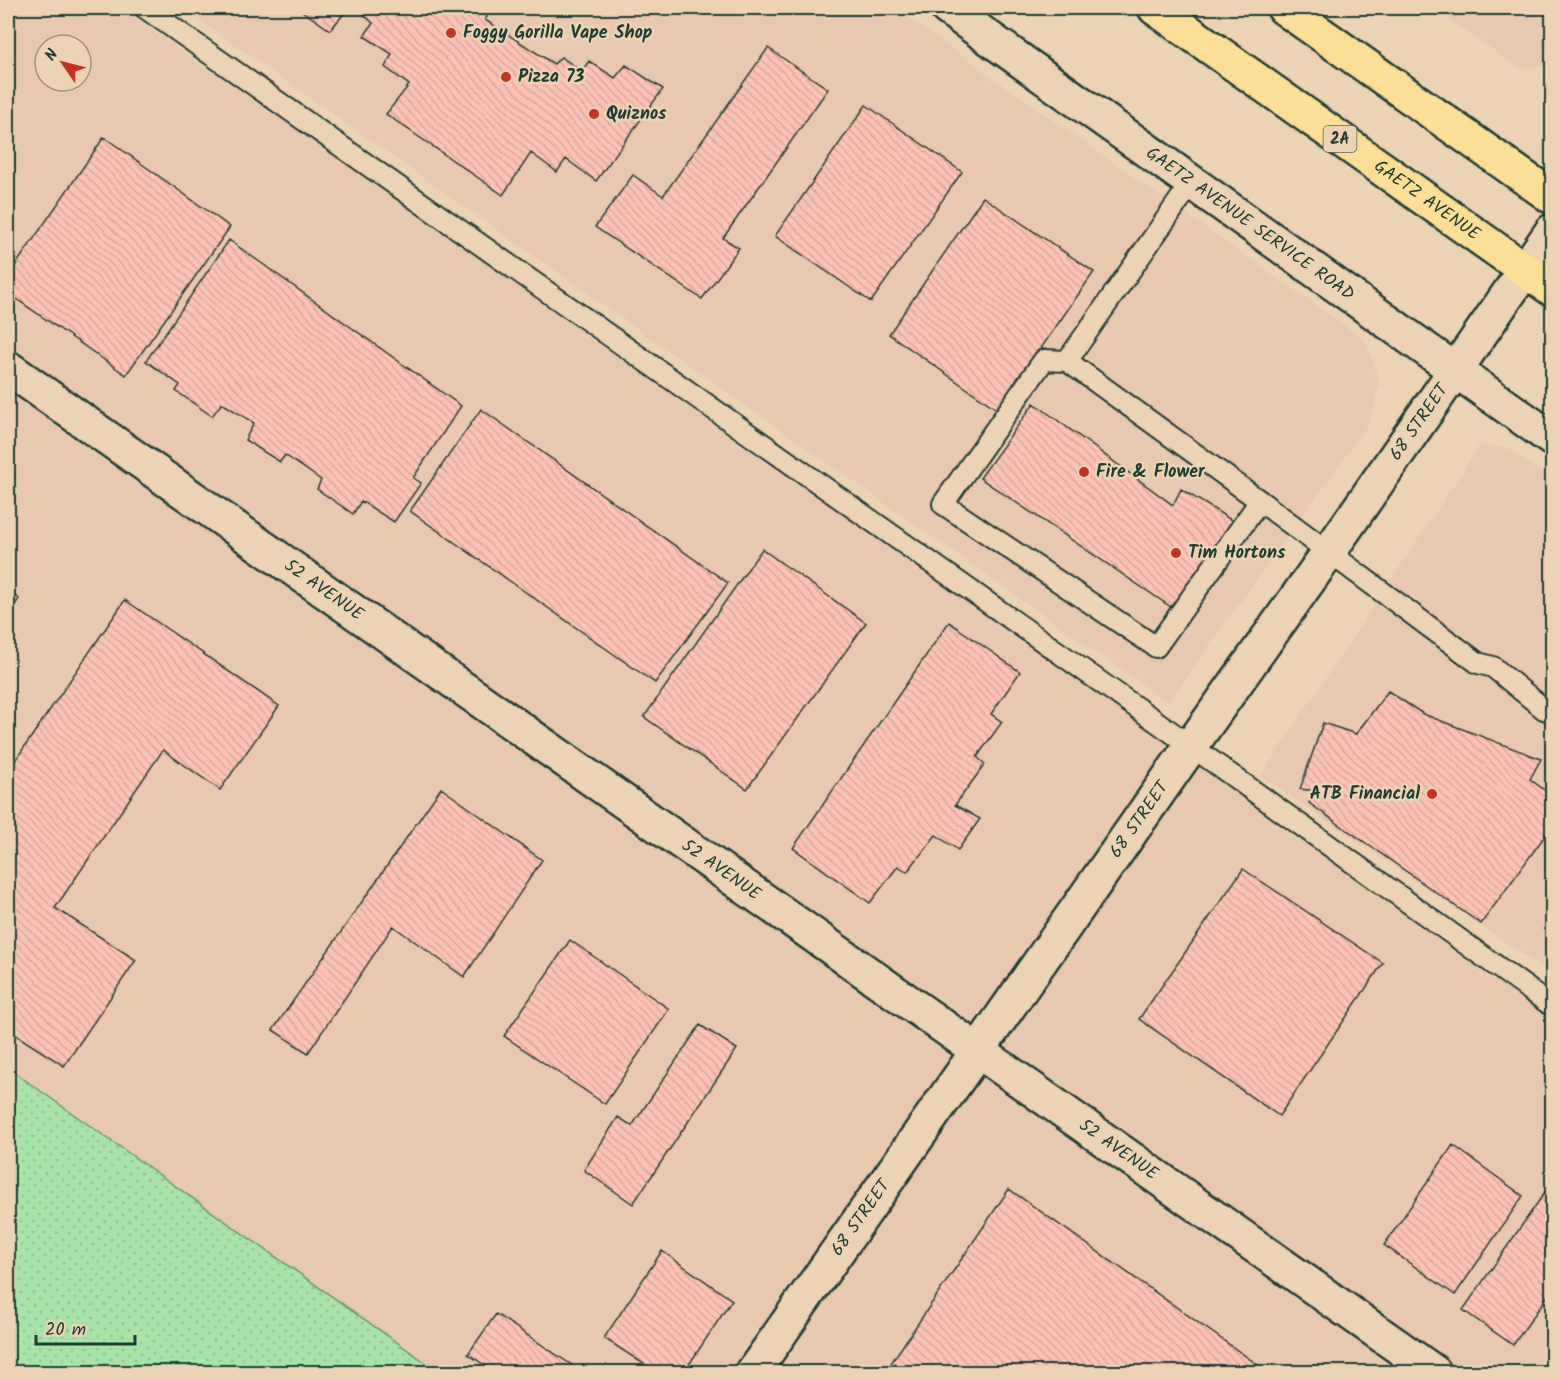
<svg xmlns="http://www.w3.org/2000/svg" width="1560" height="1380" font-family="Kalam,sans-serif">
	<defs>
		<pattern id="park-dots" width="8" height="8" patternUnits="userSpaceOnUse" patternTransform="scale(1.5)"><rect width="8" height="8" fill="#a8e3a8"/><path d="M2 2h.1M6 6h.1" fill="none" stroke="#90c491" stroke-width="1.8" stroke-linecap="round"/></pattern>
		<pattern id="building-back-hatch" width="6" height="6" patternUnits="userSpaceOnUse" patternTransform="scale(1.5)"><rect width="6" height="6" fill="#fdc2b6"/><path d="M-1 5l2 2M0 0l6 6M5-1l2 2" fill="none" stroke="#d8a89d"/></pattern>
	</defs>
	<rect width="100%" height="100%" fill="#ecd3b4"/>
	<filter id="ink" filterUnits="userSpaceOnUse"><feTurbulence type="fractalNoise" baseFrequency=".0167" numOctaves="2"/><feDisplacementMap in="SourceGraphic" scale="12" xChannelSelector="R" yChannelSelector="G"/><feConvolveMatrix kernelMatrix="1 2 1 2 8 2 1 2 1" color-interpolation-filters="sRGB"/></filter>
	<g filter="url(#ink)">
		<!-- built -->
		<path fill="#e9c8b0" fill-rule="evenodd" d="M 8,8 L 119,8 L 1191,746 L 1552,1006 L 1552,1372 L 439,1372 L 8,1068 ZM 45,45 L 81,45 L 81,81 L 45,81 Z
			M 183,8 L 894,8 L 1365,340 L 1380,383 L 1369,423 L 1168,703 Z
			M 1431,8 L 1552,8 L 1552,65 L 1519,68 Z
			M 1480,445 L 1508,448 L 1552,480 L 1552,974 L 1261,776 Z"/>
		<!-- park -->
		<path fill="url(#park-dots)" stroke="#64906e" stroke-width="1.5" d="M 8,1068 L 439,1372 L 8,1372 Z"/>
		<!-- building -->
		<path fill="url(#building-back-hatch)" stroke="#1f3d34" stroke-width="1.5" d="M 298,8 L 349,8 L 330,30 Z
			M 356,8 L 481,8 L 489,13 L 485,20 L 554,64 L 561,57 L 582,71 L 589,61 L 615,78 L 626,65 L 663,89 L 596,181 L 566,159 L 557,172 L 531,153 L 503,195 L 386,114 L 409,85 L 385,67 L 392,54 L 364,36 L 373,23 Z
			M 768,48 L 828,89 L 723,238 L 739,248 L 702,299 L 595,227 L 633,175 L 663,196 Z
			M 866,105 L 962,172 L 871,302 L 775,236 Z
			M 104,137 L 230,227 L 126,375 L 8,293 L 8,276 Z
			M 983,197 L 1094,272 L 998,410 L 889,334 Z
			M 229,240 L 461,406 L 413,478 L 421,483 L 394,522 L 361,501 L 353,514 L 317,489 L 321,480 L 285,455 L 280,462 L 245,440 L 254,423 L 222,403 L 212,416 L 176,391 L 180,385 L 146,361 Z
			M 1034,403 L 1173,505 L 1181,489 L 1236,523 L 1174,609 L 980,478 Z
			M 481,409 L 728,583 L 655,683 L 410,511 Z
			M 762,549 L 866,623 L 747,789 L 644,717 Z
			M 8,591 L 19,599 L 8,615 Z
			M 125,600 L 279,706 L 220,790 L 163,750 L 55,908 L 136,960 L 64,1066 L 8,1030 L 8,771 Z
			M 949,622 L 1020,672 L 991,714 L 1002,722 L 977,757 L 985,764 L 955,805 L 980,819 L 958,850 L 936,835 L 907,872 L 898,866 L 870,903 L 793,848 Z
			M 1388,691 L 1423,714 L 1541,759 L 1530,779 L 1552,796 L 1552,826 L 1481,924 L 1309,803 L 1318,791 L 1300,789 L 1323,723 L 1356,734 Z
			M 441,788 L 542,860 L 464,977 L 393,926 L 308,1053 L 273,1030 Z
			M 1243,869 L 1383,963 L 1279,1116 L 1139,1019 Z
			M 570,940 L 669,1009 L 605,1104 L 504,1036 Z
			M 700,1025 L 737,1049 L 633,1204 L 584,1170 L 618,1117 L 632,1126 Z
			M 1453,1145 L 1523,1196 L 1455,1295 L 1384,1245 Z
			M 1552,1182 L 1552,1290 L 1513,1345 L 1463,1310 Z
			M 1009,1189 L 1268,1372 L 885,1372 Z
			M 662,1251 L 732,1300 L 684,1372 L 656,1372 L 604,1338 Z
			M 496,1314 L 582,1372 L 495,1372 L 468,1354 Z"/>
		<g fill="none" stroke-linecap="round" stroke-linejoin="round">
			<!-- lane casing -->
			<g stroke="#1f3d34" stroke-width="24">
				<path id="lane" d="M 145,8 L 1191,746 L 1552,1006
					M 1192,182 L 1067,361 L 1260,501 L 1478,663 L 1493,667 L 1544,709 L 1552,712
					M 1067,361 L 1044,360 L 943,504 L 1156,647 L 1260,501"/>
			</g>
			<!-- street casing -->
			<g stroke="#1f3d34" stroke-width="38">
				<g id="street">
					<path id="s1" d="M 947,8 L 1413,340 L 1552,439"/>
					<path id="s2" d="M 8,368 L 1434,1372"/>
				</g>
			</g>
			<!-- secondary casing -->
			<g stroke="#1f3d34" stroke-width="38">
				<g id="secondary">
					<path id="s3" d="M 753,1372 L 1191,746 L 1329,552 L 1552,231"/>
				</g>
			</g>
			<!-- primary casing -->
			<g stroke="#1f3d34" stroke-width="38">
				<g id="primary">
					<path id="s4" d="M 1155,8 L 1552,289"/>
					<path d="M 1284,8 L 1552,197"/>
				</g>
			</g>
			<!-- lane -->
			<use href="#lane" stroke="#ecd3b4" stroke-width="20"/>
			<!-- street -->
			<use href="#street" stroke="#ecd3b4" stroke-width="33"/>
			<!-- secondary -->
			<use href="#secondary" stroke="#ecd3b4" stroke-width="33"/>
			<!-- primary -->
			<use href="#primary" stroke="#fcde96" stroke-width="33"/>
		</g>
	</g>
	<!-- markers -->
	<g fill="#c8321e" stroke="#ecd3b4" stroke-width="2">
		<circle cx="451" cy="33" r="6"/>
		<circle cx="506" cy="77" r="6"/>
		<circle cx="594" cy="114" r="6"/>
		<circle cx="1084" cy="472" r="6"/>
		<circle cx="1176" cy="553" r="6"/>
		<circle cx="1432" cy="794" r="6"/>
	</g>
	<g text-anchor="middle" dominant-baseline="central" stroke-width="5" stroke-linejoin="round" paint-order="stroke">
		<!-- shield labels -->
		<rect fill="#ecd3b4" stroke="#5c6a5a" stroke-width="1.5" x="1323.5" y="126" width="33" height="26" rx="4.5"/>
		<g font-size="16" font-weight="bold" fill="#1f3d34">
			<text x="1340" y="139">2A</text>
		</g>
		<!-- poi labels -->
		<g font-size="18" font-weight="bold" fill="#1f3d34" stroke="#ecd3b4" text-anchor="start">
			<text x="463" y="33">Foggy Gorilla Vape Shop</text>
			<text x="518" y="77">Pizza 73</text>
			<text x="606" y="114">Quiznos</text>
			<text x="1096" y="472">Fire &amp; Flower</text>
			<text x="1188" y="553">Tim Hortons</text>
			<text x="1420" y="794" text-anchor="end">ATB Financial</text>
		</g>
		<!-- street labels -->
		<g font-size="18" fill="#1f3d34" stroke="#ecd3b4">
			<text stroke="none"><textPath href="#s4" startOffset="333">GAETZ AVENUE</textPath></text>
			<text stroke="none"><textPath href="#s1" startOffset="372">GAETZ AVENUE SERVICE ROAD</textPath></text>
			<text stroke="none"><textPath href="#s3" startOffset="1160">68 STREET</textPath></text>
			<text stroke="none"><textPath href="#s2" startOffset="386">52 AVENUE</textPath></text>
			<text stroke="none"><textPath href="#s3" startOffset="674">68 STREET</textPath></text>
			<text stroke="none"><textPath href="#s2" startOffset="872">52 AVENUE</textPath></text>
			<text stroke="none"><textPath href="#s2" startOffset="1358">52 AVENUE</textPath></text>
			<text stroke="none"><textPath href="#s3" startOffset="188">68 STREET</textPath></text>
		</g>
	</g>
	<!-- margin -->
	<rect width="1560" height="1380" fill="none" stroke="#ecd3b4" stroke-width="30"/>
	<rect x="15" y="15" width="1530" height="1350" fill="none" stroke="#1f3d34" stroke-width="2" filter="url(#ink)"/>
	<!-- north arrow -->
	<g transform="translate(63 63) rotate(305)"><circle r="28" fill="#ecd3b4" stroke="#9a9781" stroke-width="1.5"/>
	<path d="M0-4.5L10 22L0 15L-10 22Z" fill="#c8321e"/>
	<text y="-9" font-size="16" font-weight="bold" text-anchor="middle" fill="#1f3d34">N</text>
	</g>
	<!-- scale -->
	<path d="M36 1335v9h99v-9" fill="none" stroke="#1f3d34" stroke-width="3"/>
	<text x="45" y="1335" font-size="18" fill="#1f3d34" stroke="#ecd3b4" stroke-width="4.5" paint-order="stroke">20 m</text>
</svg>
